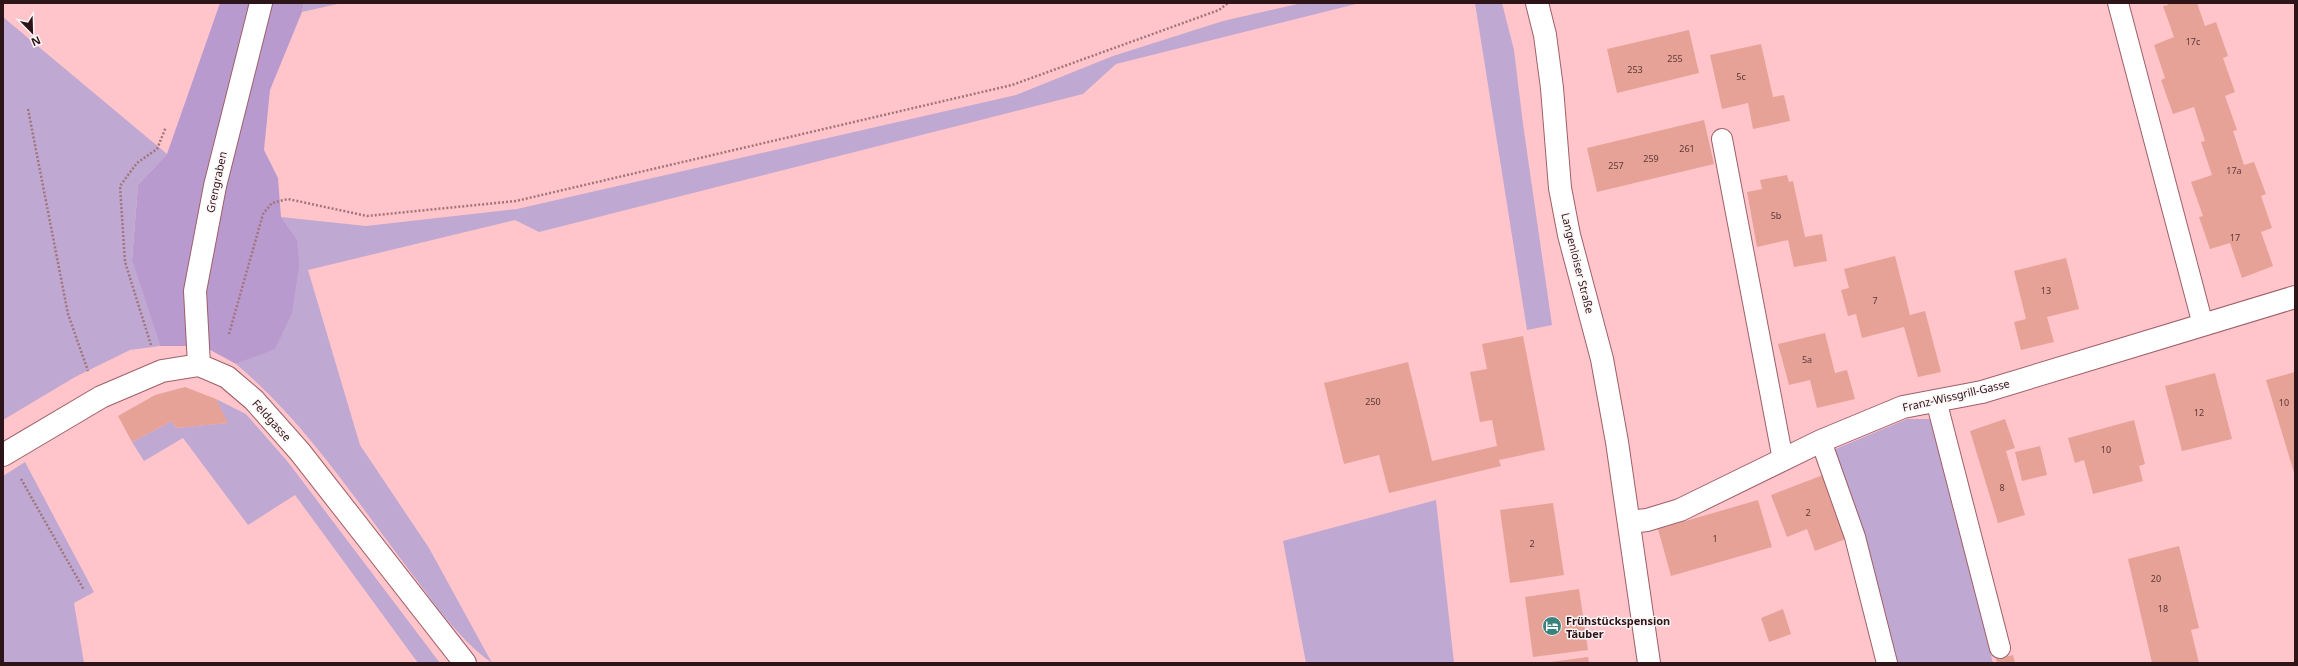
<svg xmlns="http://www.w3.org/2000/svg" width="2298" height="666" font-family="'Noto Sans',sans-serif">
	<rect width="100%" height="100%" fill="#ffc5cb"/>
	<!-- green -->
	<path fill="#bfa8d1" d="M 304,3 L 342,3 L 302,12 Z
		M 1302,3 L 1360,3 L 1116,64 L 1083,94 L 539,232 L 515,220 L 308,270 L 360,445 L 429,548 L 492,663 C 456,637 432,600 406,566 C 353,496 304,421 236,364 L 275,348 L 297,239 L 281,217 L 366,226 L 517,209 L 1016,95 L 1113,56 L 1223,21 Z
		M 1475,3 L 1502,3 L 1514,50 L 1523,124 L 1552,325 L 1527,330 Z
		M 3,17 L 167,154 L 138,185 L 132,259 L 160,346 L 130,350 L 75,377 L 3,420 Z
		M 216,399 L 246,414 L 288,462 L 440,663 L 418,663 L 295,495 L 248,525 L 183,438 L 144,461 L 132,442 L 172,421 L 176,428 L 227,423 Z
		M 1907,419 L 1930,419 L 1993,663 L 1895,663 L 1833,450 Z
		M 25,462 L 94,592 L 74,603 L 84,663 L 3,663 L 3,476 Z
		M 1436,500 L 1454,663 L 1306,663 L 1283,541 Z"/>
	<!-- forest -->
	<path fill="#b99acf" d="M 220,3 L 304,3 L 302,12 L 270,90 L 264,150 L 278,178 L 281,217 L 297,239 L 299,266 L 292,313 L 275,349 L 236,364 L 203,346 L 160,346 L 132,260 L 138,185 L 167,154 Z"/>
	<!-- building -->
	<path fill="#e6a296" d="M 2167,3 L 2197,3 L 2205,26 L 2216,22 L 2228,56 L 2223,58 L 2235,92 L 2225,96 L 2237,130 L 2233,131 L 2244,165 L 2254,162 L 2266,194 L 2261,196 L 2272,228 L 2261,232 L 2273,266 L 2242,278 L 2230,243 L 2210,249 L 2199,217 L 2203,216 L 2191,182 L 2212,175 L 2201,142 L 2205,141 L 2194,107 L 2173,114 L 2161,80 L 2165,78 L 2154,45 L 2174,37 L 2163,6 L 2168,5 Z
		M 1689,30 L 1699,73 L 1617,93 L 1607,49 Z
		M 1761,44 L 1773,97 L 1784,95 L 1790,121 L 1753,129 L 1748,103 L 1722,109 L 1710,55 Z
		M 1704,120 L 1714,164 L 1597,192 L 1587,148 Z
		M 1787,175 L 1789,182 L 1793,181 L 1805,237 L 1822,234 L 1827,261 L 1794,267 L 1788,240 L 1757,247 L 1747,192 L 1762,189 L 1760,180 Z
		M 1895,256 L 1910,315 L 1925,311 L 1941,372 L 1918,377 L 1904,327 L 1862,338 L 1856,314 L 1848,316 L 1841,290 L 1849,288 L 1844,269 Z
		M 2066,258 L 2079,309 L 2047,317 L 2054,342 L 2021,350 L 2014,322 L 2026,319 L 2014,271 Z
		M 1825,333 L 1835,373 L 1847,370 L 1855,399 L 1817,408 L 1810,380 L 1789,385 L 1778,344 Z
		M 1523,336 L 1545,450 L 1499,460 L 1501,466 L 1389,493 L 1379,455 L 1344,464 L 1324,383 L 1408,362 L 1432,461 L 1497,446 L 1492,420 L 1480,422 L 1470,372 L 1487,369 L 1482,344 Z
		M 2295,372 L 2295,476 L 2266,380 Z
		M 2215,373 L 2232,439 L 2182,451 L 2165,386 Z
		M 185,387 L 216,399 L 228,423 L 176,428 L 172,421 L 132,442 L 118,416 L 155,395 Z
		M 2005,419 L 2015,448 L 2006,451 L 2025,515 L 1998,523 L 1970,431 Z
		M 2134,420 L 2145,464 L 2139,466 L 2143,481 L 2093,494 L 2084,460 L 2075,463 L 2068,438 Z
		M 2040,446 L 2047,475 L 2022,481 L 2015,452 Z
		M 1823,475 L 1848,538 L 1815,551 L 1807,529 L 1787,537 L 1771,495 Z
		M 1758,500 L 1772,547 L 1671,576 L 1658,529 Z
		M 1553,503 L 1564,575 L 1510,583 L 1500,510 Z
		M 2179,546 L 2199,628 L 2191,630 L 2199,663 L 2152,663 L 2128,559 Z
		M 1579,589 L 1588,650 L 1533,657 L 1525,597 Z
		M 1783,609 L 1791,634 L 1769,642 L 1761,618 Z
		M 2013,655 L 2015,663 L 1997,663 L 1996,659 Z
		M 1588,657 L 1589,663 L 1551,663 L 1551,662 Z"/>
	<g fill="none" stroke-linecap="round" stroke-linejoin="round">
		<!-- lane casing -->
		<g stroke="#9f5f68" stroke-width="22">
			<path id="lane" d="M 2118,3 L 2203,325
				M 1722,139 L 1783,460
				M 1936,400 L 2000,648
				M 1821,441 L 1855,537 L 1887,663"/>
		</g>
		<!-- street casing -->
		<g stroke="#9f5f68" stroke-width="24">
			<path id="street" d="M 199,365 L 195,291 L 215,186 L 261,3
				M 3,455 L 101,397 L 162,371 L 199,365 L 227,377 L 254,400 L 300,452 L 465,663
				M 1629,522 L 1647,520 L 1680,510 L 1821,441 L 1903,407 L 1982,392 L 2295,297"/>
		</g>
		<!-- secondary casing -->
		<g stroke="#9f5f68" stroke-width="24">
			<path id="secondary" d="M 1537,3 L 1545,35 L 1552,88 L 1560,188 L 1569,235 L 1602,359 L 1617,442 L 1649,663"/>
		</g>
		<!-- path -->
		<path stroke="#a1757b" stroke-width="2.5" stroke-dasharray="2 2" stroke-linecap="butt" d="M 28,109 L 68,314 L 88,371
			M 229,334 L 263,214 L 272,203 L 288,199 L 367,216 L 516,201 L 1012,85 L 1219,10 L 1228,3
			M 151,345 L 125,262 L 120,186 L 137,163 L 157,149 L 166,127
			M 21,479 L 84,590"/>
		<!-- lane -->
		<use href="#lane" stroke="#fff" stroke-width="20"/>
		<!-- street -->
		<use href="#street" stroke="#fff" stroke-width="22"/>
		<!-- secondary -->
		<use href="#secondary" stroke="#fff" stroke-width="22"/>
	</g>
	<!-- icons -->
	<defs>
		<g id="hotel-disc" transform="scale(1)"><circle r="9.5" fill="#3a827e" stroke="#fdf5f6"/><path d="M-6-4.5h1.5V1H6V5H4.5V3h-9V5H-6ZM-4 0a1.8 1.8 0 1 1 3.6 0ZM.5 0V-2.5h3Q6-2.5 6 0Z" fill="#fff"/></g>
	</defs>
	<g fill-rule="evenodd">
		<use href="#hotel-disc" x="1552" y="626"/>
	</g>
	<g text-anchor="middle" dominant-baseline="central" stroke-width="3" stroke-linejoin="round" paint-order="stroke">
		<!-- number labels -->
		<g font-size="9" fill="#5b3838">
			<text x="2193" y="41">17c</text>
			<text x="1675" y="58">255</text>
			<text x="1635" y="69">253</text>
			<text x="1741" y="76">5c</text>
			<text x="1687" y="148">261</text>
			<text x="1651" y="158">259</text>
			<text x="1616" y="165">257</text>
			<text x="2234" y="170">17a</text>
			<text x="1776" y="215">5b</text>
			<text x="2235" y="237">17</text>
			<text x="2046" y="290">13</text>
			<text x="1875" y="300">7</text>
			<text x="1807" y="359">5a</text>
			<text x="1373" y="401">250</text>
			<text x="2284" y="402">10</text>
			<text x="2199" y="412">12</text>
			<text x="2106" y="449">10</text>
			<text x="2002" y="487">8</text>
			<text x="1808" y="512">2</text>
			<text x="1715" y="538">1</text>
			<text x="1532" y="543">2</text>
			<text x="2156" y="578">20</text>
			<text x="2163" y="608">18</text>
		</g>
		<!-- street labels -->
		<g font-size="11" fill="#2d1418" stroke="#fdf5f6">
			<text transform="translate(216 182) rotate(-78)">Grengraben</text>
			<text transform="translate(1578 263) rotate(76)">Langenloiser Straße</text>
			<text transform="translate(1956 395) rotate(-13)">Franz-Wissgrill-Gasse</text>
			<text transform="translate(272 420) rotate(48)">Feldgasse</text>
		</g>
		<!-- poi labels -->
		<g font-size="11" font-weight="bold" fill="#2d1418" stroke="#fdf5f6" text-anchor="start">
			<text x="1566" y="620">Frühstückspension<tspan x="1566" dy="13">Täuber</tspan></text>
		</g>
	</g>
	<!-- border -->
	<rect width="2298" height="666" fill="none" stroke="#2d1418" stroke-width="8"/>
	<!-- north arrow -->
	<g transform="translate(32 32) rotate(157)" stroke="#fdf5f6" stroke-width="3" paint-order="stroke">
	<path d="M0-3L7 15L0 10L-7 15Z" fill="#2d1418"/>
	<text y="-6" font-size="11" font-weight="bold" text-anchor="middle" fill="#2d1418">N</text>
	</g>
</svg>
